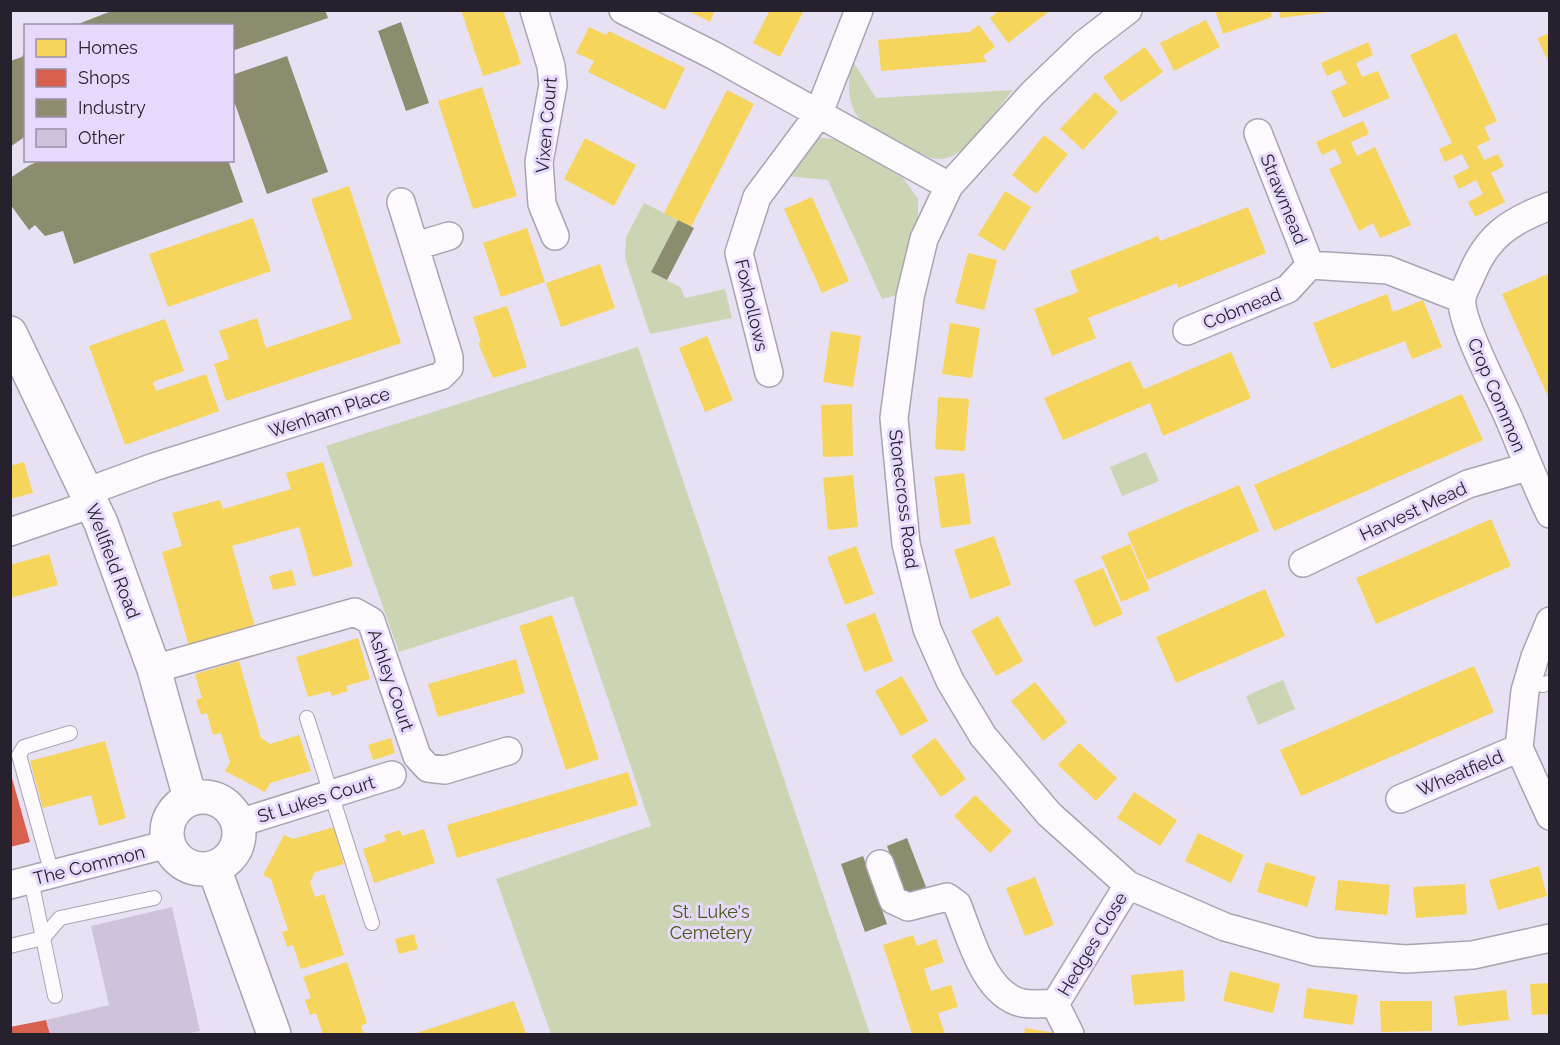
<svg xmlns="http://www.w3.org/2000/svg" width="1560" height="1045" font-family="Raleway,sans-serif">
	<rect width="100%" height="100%" fill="#e8e1f3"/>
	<!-- green -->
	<path fill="#cbd5b3" d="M 852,60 L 876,98 L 1013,90 C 999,106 969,151 950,157 C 945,159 937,160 932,158 C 920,155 867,127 859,118 C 846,103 848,78 852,60 Z
		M 818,137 L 838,140 L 903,178 L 918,199 L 918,217 L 897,295 L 882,299 L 828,180 L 786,176 Z
		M 644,203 L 678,220 L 651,272 L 680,287 L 685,298 L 725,289 L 732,318 L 650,334 L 625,258 L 626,237 Z
		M 638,347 L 870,1034 L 551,1034 L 496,879 L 651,826 L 573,596 L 399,652 L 326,446 Z
		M 1146,452 L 1159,481 L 1122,496 L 1110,467 Z
		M 1283,680 L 1295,709 L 1258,725 L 1246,696 Z"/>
	<!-- homes -->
	<path fill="#f6d55c" d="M 461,10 L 503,10 L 521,64 L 483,76 Z
		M 687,10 L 715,10 L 710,22 Z
		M 770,10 L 804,10 L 780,57 L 753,43 Z
		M 1000,10 L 1051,10 L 1008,43 L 990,18 Z
		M 1215,10 L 1270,10 L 1272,17 L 1223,34 Z
		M 1279,10 L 1329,10 L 1329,12 L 1280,18 Z
		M 1206,20 L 1220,47 L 1174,71 L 1160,43 Z
		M 979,25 L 995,47 L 983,56 L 987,62 L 881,71 L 878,40 L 969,32 Z
		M 589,27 L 606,35 L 609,31 L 685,68 L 665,110 L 588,72 L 594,61 L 576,53 Z
		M 1456,33 L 1497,121 L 1484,127 L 1490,140 L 1477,146 L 1484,160 L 1498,154 L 1504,166 L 1491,173 L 1505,202 L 1475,217 L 1468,202 L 1483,194 L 1476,180 L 1459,189 L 1453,176 L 1469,168 L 1462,154 L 1445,162 L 1439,149 L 1452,143 L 1410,55 Z
		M 1550,33 L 1550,65 L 1537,38 Z
		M 1368,42 L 1373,55 L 1356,63 L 1362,77 L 1378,71 L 1390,98 L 1343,118 L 1331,91 L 1347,84 L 1340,70 L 1327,76 L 1321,63 Z
		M 1145,47 L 1163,72 L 1121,102 L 1103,77 Z
		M 482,87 L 517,196 L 473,209 L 438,101 Z
		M 727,90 L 754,104 L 691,227 L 664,213 Z
		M 1095,92 L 1118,112 L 1083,150 L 1060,129 Z
		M 1363,121 L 1369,134 L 1351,142 L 1357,156 L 1375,147 L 1411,225 L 1380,238 L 1373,223 L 1359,231 L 1329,169 L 1342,163 L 1335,149 L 1322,155 L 1316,142 Z
		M 1044,135 L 1068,154 L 1036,194 L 1012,175 Z
		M 585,138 L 636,165 L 614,206 L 564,179 Z
		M 349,186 L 401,343 L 226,401 L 214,364 L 229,359 L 219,331 L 257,318 L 266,348 L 352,319 L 311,199 Z
		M 1005,191 L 1031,207 L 1004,251 L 978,235 Z
		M 812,197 L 849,281 L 822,293 L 784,209 Z
		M 1248,207 L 1266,253 L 1178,288 L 1177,283 L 1088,318 L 1096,338 L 1052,356 L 1034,309 L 1078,292 L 1070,271 L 1158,236 L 1160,241 Z
		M 253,218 L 271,271 L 168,307 L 149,254 Z
		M 527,228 L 545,282 L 501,297 L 483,243 Z
		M 968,253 L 997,260 L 984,310 L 955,303 Z
		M 600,264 L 615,308 L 561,327 L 546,283 Z
		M 1548,274 L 1550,277 L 1550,401 L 1502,294 Z
		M 1387,294 L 1393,312 L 1423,300 L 1442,347 L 1412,359 L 1405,341 L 1331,369 L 1313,323 Z
		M 507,306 L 527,367 L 493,378 L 478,343 L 481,342 L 473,317 Z
		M 165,319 L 184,371 L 153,382 L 156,391 L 206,374 L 219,411 L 125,445 L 89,346 Z
		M 950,323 L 980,328 L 972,378 L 942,374 Z
		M 831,331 L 861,336 L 853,387 L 823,382 Z
		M 707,336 L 733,400 L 705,412 L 679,348 Z
		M 1231,352 L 1251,398 L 1163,436 L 1150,403 L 1063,440 L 1044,398 L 1130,361 L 1144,389 Z
		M 1462,394 L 1483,440 L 1274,531 L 1254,485 Z
		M 938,397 L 969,399 L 965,451 L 935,449 Z
		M 852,404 L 853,456 L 823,457 L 821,405 Z
		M 24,462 L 33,493 L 10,499 L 10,466 Z
		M 323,462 L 353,566 L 313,577 L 299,527 L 232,546 L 255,627 L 189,646 L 162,552 L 182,546 L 172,513 L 220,500 L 223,509 L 291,489 L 286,473 Z
		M 964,473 L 971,524 L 941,528 L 934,477 Z
		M 853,475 L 858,527 L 828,530 L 823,478 Z
		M 1239,485 L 1259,531 L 1147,580 L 1127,533 Z
		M 1491,519 L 1511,566 L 1376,624 L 1356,578 Z
		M 994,536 L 1011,585 L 970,599 L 954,550 Z
		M 1130,544 L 1150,590 L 1121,602 L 1101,556 Z
		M 856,546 L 874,594 L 845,605 L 827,557 Z
		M 49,554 L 58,585 L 10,598 L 10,565 Z
		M 1103,568 L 1123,614 L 1094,627 L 1074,580 Z
		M 292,570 L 296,585 L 273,590 L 269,576 Z
		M 1265,589 L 1285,636 L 1176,683 L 1156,637 Z
		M 875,613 L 893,661 L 864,672 L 846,624 Z
		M 552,615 L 599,759 L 566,770 L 519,626 Z
		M 998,616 L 1023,661 L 996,676 L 971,631 Z
		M 358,638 L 370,679 L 346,686 L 348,691 L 332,696 L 330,691 L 308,697 L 296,657 Z
		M 516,659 L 525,693 L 438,717 L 428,684 Z
		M 239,661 L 261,738 L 270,744 L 299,735 L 311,771 L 270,783 L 265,792 L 225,771 L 230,762 L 221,733 L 213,735 L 207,713 L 201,715 L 196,700 L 202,698 L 195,674 Z
		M 1474,666 L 1494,712 L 1301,796 L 1280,750 Z
		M 902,676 L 928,721 L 901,736 L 875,691 Z
		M 1035,682 L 1067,722 L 1043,741 L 1011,701 Z
		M 391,738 L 395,753 L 373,760 L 368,745 Z
		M 935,738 L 966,779 L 941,797 L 911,756 Z
		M 105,741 L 126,818 L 99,826 L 91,795 L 43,808 L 30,761 Z
		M 1079,743 L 1117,778 L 1096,801 L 1058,765 Z
		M 628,772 L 638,805 L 457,858 L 447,825 Z
		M 1134,792 L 1177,820 L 1160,846 L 1117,818 Z
		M 975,795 L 1012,831 L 990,853 L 954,816 Z
		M 334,827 L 344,864 L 315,872 L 310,882 L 315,897 L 324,894 L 344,955 L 301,969 L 293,945 L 287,947 L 282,932 L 288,930 L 271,879 L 263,875 L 284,835 L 293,839 Z
		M 424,829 L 435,863 L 374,883 L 363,849 L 386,841 L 384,835 L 400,830 L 402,836 Z
		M 1198,833 L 1244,855 L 1231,883 L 1185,861 Z
		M 1266,862 L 1316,877 L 1307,907 L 1257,892 Z
		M 1539,866 L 1547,896 L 1498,910 L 1489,880 Z
		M 1035,877 L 1054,925 L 1025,936 L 1006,888 Z
		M 1338,880 L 1390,885 L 1387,915 L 1335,910 Z
		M 1465,884 L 1467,914 L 1416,918 L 1413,887 Z
		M 414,934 L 418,949 L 399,954 L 395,939 Z
		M 913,935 L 917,946 L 936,939 L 944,962 L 924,969 L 931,991 L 951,985 L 958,1007 L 938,1013 L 945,1034 L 912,1034 L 883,945 Z
		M 347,962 L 367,1023 L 361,1026 L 364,1034 L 323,1034 L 316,1013 L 310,1015 L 305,1000 L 311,998 L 303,977 Z
		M 1183,970 L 1185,1001 L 1134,1005 L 1131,975 Z
		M 1230,971 L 1280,984 L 1273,1013 L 1223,1001 Z
		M 1550,983 L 1550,1014 L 1532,1015 L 1530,984 Z
		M 1307,988 L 1358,995 L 1353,1025 L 1303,1018 Z
		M 1506,990 L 1509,1020 L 1458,1026 L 1454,996 Z
		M 514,1001 L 526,1034 L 414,1034 Z
		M 1380,1001 L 1432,1001 L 1432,1031 L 1381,1032 Z
		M 1025,1028 L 1055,1033 L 1055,1034 L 1024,1034 Z"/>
	<!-- shops -->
	<path fill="#d6604d" d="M 10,771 L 30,842 L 10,847 Z
		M 46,1020 L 50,1034 L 10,1034 L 10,1027 Z"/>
	<!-- industry -->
	<path fill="#8c8c6e" d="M 114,10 L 325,10 L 328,18 L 232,51 L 232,26 L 73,26 Z
		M 401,22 L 429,103 L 406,111 L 378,31 Z
		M 26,50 L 26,136 L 10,147 L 10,61 L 22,57 Z
		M 287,56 L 328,172 L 267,194 L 235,104 L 232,105 L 232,75 Z
		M 42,160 L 228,160 L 243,202 L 74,264 L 63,231 L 45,236 L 35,225 L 29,230 L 10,204 L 10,178 L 30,165 Z
		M 678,220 L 694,228 L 667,280 L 651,272 Z
		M 907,838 L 926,887 L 905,895 L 887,846 Z
		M 863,856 L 887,924 L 865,932 L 841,864 Z"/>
	<!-- building -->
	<path fill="#cec3db" d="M 172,907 L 200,1031 L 185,1034 L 50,1034 L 46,1020 L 109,1005 L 91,926 Z"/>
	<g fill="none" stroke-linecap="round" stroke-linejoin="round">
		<!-- lane casing -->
		<g stroke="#a9a3b2" stroke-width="16">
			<path id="lane" d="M 1528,681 L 1543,685 L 1550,682
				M 307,718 L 372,923
				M 52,874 L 19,755 L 24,747 L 70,733
				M 31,880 L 55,996
				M 10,946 L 43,938 L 60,918 L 154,898"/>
		</g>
		<!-- street casing -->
		<g stroke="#a9a3b2" stroke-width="30">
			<path id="street" d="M 534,10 L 551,66 L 553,85 L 539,162 L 542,204 L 555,236
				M 623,10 L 713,55 L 949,186
				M 1128,10 L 1084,44 L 1033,93 L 949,186 L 924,239 L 910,297 L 894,418 L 906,544 L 927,629 L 950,681 L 983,736 L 1049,814 L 1128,885 L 1225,927 L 1315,952 L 1406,959 L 1473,955 L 1550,938
				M 1258,133 L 1310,265
				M 1550,206 C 1510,221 1487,236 1471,276 C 1468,283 1463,291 1462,298 C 1459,322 1499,395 1510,421 C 1523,452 1535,483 1550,514
				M 416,246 L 449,236
				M 1187,331 L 1288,289 L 1310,265 L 1388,270 L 1462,299
				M 769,373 L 739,253 L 757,197 L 818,115 L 859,10
				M 86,492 L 154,467 L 441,376 L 449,368 L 449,357 L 401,202
				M 10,532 L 92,504
				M 1303,563 L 1468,484 L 1527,467
				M 1550,621 L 1535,657 L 1525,691 L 1519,748 L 1550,816
				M 154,669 L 355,612 L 371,621 L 417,756 L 428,768 L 445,770 L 508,751
				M 1400,799 L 1519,748
				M 239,823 L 392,775
				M 880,864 L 893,900 L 908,907 L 947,897 L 957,904 C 970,936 984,994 1022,1003 C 1032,1005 1045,1003 1055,1004 L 1070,1034
				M 10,885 L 168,844
				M 1055,1004 L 1128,885"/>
		</g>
		<!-- secondary casing -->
		<g stroke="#a9a3b2" stroke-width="36">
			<path id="secondary" d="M 10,333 L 101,523 L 154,669 L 190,798
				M167 833a36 36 0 1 1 72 0a36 36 0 1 1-72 0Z
				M 214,868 L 274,1034"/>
		</g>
		<!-- lane -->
		<use href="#lane" stroke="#fcfafd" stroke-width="14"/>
		<!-- street -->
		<use href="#street" stroke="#fcfafd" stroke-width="27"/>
		<!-- secondary -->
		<use href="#secondary" stroke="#fcfafd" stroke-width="33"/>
	</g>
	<g text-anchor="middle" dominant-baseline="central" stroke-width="6" stroke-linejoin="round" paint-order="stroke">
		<!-- street labels -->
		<g font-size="18" fill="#27212e" stroke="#e7d9fb">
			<text transform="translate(546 125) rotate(-85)">Vixen Court</text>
			<text transform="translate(1284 199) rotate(68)">Strawmead</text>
			<text transform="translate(752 305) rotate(77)">Foxhollows</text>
			<text transform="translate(1242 308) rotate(-22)">Cobmead</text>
			<text transform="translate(1497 395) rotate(67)">Crop Common</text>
			<text transform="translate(329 412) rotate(-18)">Wenham Place</text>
			<text transform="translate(904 499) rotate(83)">Stonecross Road</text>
			<text transform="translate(1413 511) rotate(-25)">Harvest Mead</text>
			<text transform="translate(113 561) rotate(69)">Wellfield Road</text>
			<text transform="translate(391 680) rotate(71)">Ashley Court</text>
			<text transform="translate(1460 773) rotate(-23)">Wheatfield</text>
			<text transform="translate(316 799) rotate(-17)">St Lukes Court</text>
			<text transform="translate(89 865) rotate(-14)">The Common</text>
			<text transform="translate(1092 944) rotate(-59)">Hedges Close</text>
		</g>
		<!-- park labels -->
		<g font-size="18" fill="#475715" stroke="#e7d9fb">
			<text x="711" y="911">St. Luke's<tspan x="711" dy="21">Cemetery</tspan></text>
		</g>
	</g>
	<!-- border -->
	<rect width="1560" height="1045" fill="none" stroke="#27212e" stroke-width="24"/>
	<!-- legend -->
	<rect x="24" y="24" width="210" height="138" fill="#e7d9fb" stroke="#9a8fa9" stroke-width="1.5"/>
	<rect x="36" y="39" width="30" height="18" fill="#f6d55c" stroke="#9a8fa9" stroke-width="1.5"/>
	<text x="78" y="54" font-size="18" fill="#27212e">Homes</text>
	<rect x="36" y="69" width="30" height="18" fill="#d6604d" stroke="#9a8fa9" stroke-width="1.5"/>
	<text x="78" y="84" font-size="18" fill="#27212e">Shops</text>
	<rect x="36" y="99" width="30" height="18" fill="#8c8c6e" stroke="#9a8fa9" stroke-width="1.5"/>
	<text x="78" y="114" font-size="18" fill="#27212e">Industry</text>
	<rect x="36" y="129" width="30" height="18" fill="#cec3db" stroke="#9a8fa9" stroke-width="1.5"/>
	<text x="78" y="144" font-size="18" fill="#27212e">Other</text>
</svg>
